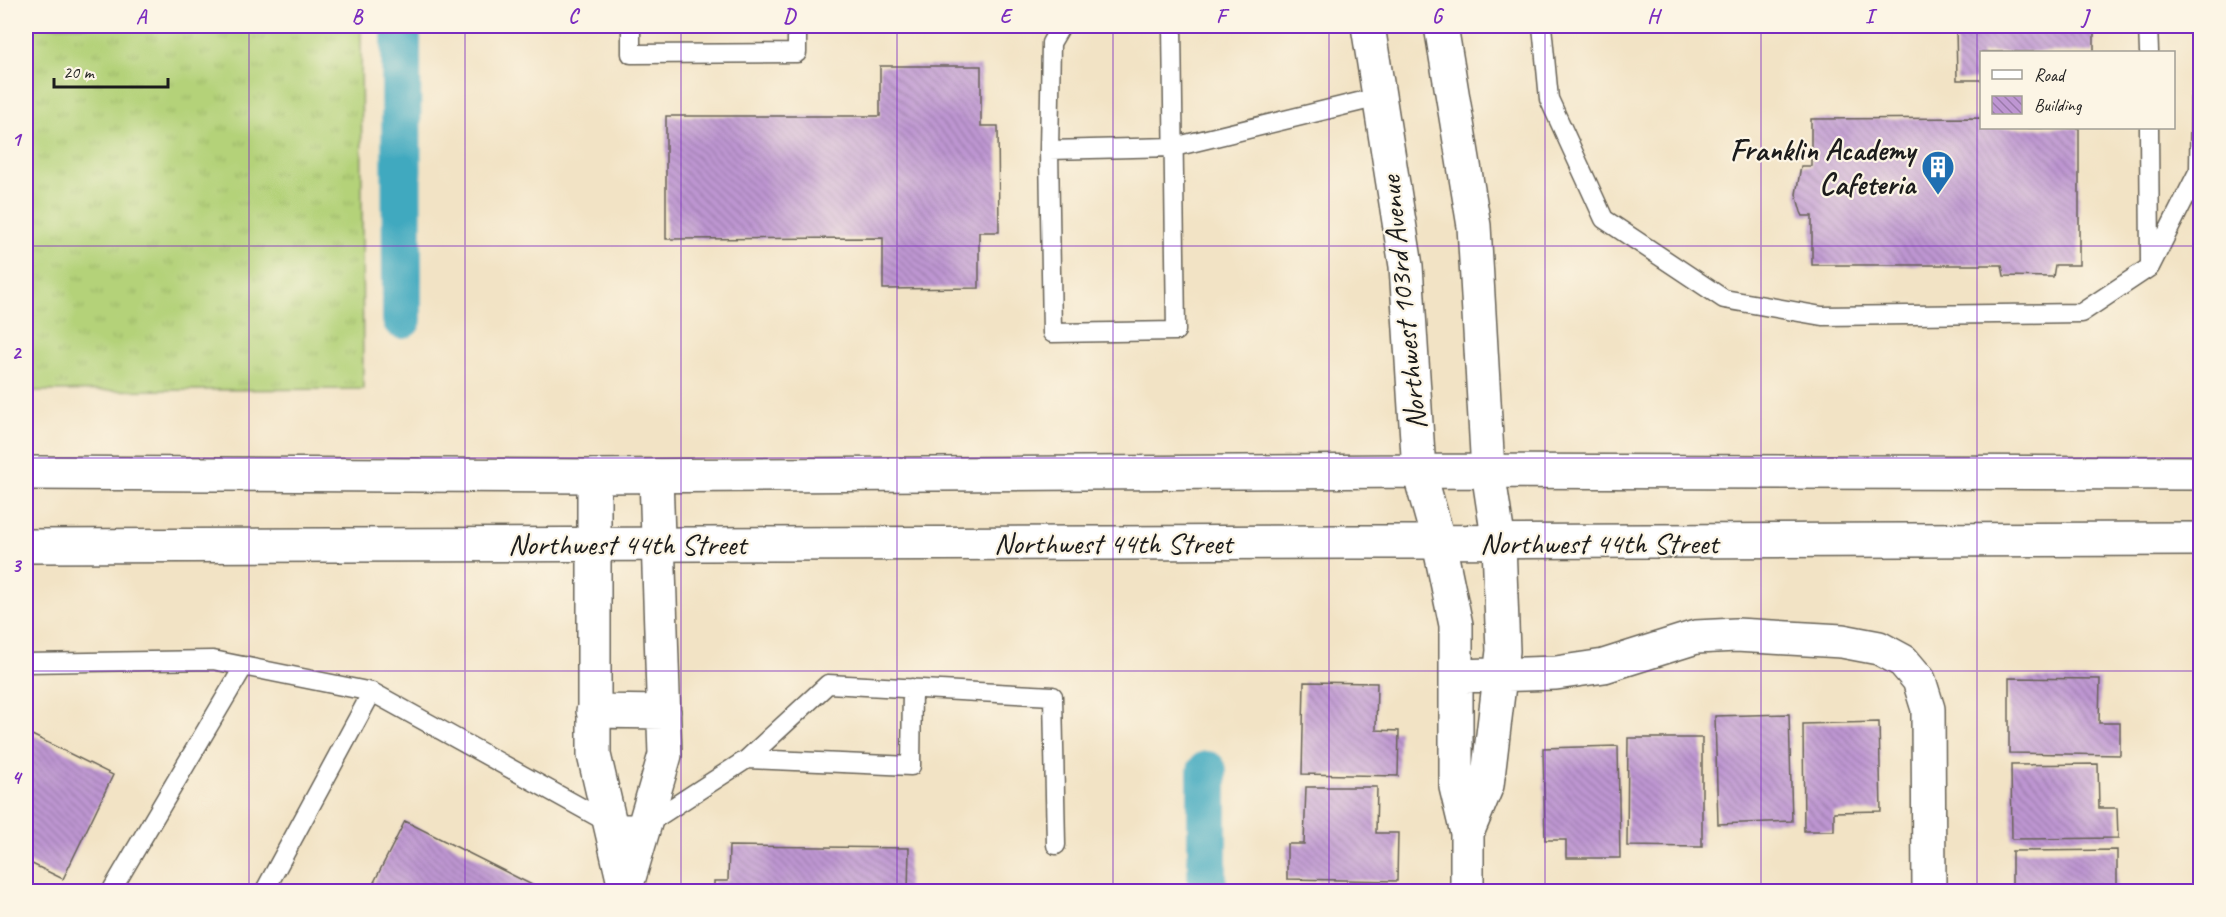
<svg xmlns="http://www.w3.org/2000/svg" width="2226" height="917" font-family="Caveat,sans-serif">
	<defs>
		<pattern id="grass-tufts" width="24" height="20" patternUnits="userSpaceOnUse" patternTransform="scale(1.5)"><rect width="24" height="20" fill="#b4d279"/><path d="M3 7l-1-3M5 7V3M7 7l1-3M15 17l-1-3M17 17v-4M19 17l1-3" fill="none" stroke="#9ab468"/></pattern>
		<pattern id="building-back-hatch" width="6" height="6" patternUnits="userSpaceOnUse" patternTransform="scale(1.5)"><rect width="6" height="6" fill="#be96d2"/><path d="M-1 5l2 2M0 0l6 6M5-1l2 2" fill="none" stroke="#9a7aaa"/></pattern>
	</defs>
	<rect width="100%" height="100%" fill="#fcf5e5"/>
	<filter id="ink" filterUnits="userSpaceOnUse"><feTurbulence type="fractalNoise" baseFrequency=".0167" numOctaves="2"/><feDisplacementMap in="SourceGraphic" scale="12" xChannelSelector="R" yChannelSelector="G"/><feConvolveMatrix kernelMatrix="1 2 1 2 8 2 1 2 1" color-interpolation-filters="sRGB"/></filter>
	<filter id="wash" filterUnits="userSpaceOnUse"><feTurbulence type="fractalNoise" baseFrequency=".008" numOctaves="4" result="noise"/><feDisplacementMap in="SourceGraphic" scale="24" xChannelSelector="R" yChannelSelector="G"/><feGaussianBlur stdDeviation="1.35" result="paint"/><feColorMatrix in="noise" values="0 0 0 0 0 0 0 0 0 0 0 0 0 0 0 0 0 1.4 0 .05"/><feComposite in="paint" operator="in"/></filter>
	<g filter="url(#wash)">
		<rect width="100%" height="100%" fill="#f2e3c5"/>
		<!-- grass -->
		<path fill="url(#grass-tufts)" stroke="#68774a" stroke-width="1.5" d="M 26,26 L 361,26 L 363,389 L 26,391 Z"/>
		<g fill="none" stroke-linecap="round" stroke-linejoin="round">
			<!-- canal -->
			<path stroke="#3fa9bf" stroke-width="40" d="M 401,26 L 402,319
				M 1207,771 L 1207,892"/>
		</g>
		<g id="blocks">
			<!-- building -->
			<path fill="url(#building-back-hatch)" d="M 1956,26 L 2094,26 L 2094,52 L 1982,52 L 1982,80 L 1957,80 Z
				M 880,66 L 981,66 L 981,126 L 998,126 L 999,232 L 979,232 L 979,288 L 883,289 L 883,238 L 666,239 L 666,116 L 880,116 Z
				M 1982,118 L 1982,128 L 2079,128 L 2079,265 L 2055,265 L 2053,277 L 2004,276 L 2002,265 L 1812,265 L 1812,216 L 1803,216 L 1801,212 L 1796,194 L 1801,166 L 1811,166 L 1811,119 Z
				M 2009,678 L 2100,679 L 2099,723 L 2120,723 L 2120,755 L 2009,753 Z
				M 1304,682 L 1377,683 L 1376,730 L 1399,731 L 1398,776 L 1302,774 Z
				M 1789,714 L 1792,821 L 1718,824 L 1715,716 Z
				M 1879,722 L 1881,811 L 1834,812 L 1834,831 L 1804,831 L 1803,724 Z
				M 26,732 L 113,775 L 63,879 L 26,861 Z
				M 1628,738 L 1702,738 L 1702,847 L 1627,846 Z
				M 1618,746 L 1620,858 L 1566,858 L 1566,840 L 1545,840 L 1543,748 Z
				M 2098,764 L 2099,808 L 2117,808 L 2118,838 L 2012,839 L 2011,765 Z
				M 1306,787 L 1377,787 L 1376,833 L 1398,833 L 1397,881 L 1287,879 L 1287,844 L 1304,844 Z
				M 405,821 L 546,892 L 369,892 Z
				M 729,846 L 909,848 L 908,892 L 714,892 L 714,881 L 728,881 Z
				M 2117,850 L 2117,892 L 2012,892 L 2012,851 Z
				M 1762,887 L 1862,889 L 1862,892 L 1762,892 Z"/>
		</g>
	</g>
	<g filter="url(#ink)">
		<use href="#blocks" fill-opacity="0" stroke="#676257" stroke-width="1.5"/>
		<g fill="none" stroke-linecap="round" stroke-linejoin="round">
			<!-- service casing -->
			<g stroke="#676257" stroke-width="21">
				<path id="service" d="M 631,26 L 631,54 L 797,53 L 797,26
					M 1061,26 L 1051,43 L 1049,150 L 1052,333 L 1176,331 L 1172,26
					M 1542,26 L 1549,99 L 1604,219 L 1724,299 L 1822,316 L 2081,313 L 2150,267 L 2199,170 L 2200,98
					M 2148,26 L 2149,52
					M 2149,128 L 2150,262
					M 1049,150 L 1174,147 L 1379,97
					M 26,663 L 213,660 L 372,692 L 609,823 L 647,824 L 747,759 L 828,684 L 1053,696 L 1056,845
					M 747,759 L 911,766 L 912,688
					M 119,892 L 113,888 L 244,666
					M 264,892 L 372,692"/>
			</g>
			<!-- minor casing -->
			<g stroke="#676257" stroke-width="36">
				<path id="minor" d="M 594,476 L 594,755 L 626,892
					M 1439,543 L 1456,625 L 1456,787 L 1467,833 L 1467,892
					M 1456,676 L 1556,673 L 1604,666 L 1696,637 L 1736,635 L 1842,641 L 1879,648 L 1903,661 L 1919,680 L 1928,709 L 1929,892
					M 593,711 L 664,712
					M 1467,833 L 1487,785 L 1503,651 L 1499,544
					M 626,888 L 665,755 L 656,476"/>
			</g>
			<!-- tertiary casing -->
			<g stroke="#676257" stroke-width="36">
				<path id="tertiary" d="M 1368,26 L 1406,266 L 1419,471 L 1439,543
					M 1441,26 L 1474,226 L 1488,471 L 1499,544
					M 26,473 L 594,476 L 1419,471 L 2200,473
					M 26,546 C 751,542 1475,544 2200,539"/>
			</g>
			<!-- service -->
			<use href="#service" stroke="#fff" stroke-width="18"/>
			<!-- minor -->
			<use href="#minor" stroke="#fff" stroke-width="33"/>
			<!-- tertiary -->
			<use href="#tertiary" stroke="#fff" stroke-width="33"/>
		</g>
	</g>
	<!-- grid -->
	<path fill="none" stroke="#7b2cbf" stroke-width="1.5" stroke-opacity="0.55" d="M 249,26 L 249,892M 465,26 L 465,892M 681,26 L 681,892M 897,26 L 897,892M 1113,26 L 1113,892M 1329,26 L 1329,892M 1545,26 L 1545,892M 1761,26 L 1761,892M 1977,26 L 1977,892M 26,246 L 2200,246M 26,458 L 2200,458M 26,671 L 2200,671"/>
	<!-- icons -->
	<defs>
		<g id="building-pin" transform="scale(1.725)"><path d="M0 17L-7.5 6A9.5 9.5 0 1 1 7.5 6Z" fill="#1f6fb2" stroke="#fcf5e5"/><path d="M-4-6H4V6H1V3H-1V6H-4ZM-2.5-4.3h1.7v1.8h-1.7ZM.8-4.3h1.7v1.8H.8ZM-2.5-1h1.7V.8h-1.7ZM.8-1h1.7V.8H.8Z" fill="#fff"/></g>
	</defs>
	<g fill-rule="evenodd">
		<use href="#building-pin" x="1938" y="167"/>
	</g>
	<g text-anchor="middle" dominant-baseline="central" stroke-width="4.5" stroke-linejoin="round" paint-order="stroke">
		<!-- poi labels -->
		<g font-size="30" font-weight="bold" fill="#1c1c1c" stroke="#fcf5e5" text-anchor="end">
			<text x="1915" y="150">Franklin Academy<tspan x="1915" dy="34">Cafeteria</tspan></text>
		</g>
		<!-- street labels -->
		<g font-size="30" fill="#1c1c1c" stroke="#fcf5e5">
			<text transform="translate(1403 303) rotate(-96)">Northwest 103rd Avenue</text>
			<text x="1113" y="543">Northwest 44th Street</text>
			<text x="1599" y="543">Northwest 44th Street</text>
			<text x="627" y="544">Northwest 44th Street</text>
		</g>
	</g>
	<!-- margin -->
	<rect width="2226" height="917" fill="none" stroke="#fcf5e5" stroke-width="66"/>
	<!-- legend -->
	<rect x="1980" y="51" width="195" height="78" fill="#fcf5e5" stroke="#a29e95" stroke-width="1.5"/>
	<rect x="1992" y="70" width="30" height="9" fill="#ffffff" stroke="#a29e95" stroke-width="1.5"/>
	<text x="2034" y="81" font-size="18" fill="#1c1c1c">Road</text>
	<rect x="1992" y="96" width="30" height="18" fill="url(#building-back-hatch)" stroke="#a29e95" stroke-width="1.5"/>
	<text x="2034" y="111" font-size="18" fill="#1c1c1c">Building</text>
	<!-- scale -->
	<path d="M54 78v9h114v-9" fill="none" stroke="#1c1c1c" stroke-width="3"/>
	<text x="63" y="78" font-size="18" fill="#1c1c1c" stroke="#fcf5e5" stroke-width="4.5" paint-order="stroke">20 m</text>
	<rect x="33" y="33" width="2160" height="851" fill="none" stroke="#7b2cbf" stroke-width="2"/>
	<g font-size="20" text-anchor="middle" font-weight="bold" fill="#7b2cbf">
		<text x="141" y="23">A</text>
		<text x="357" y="23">B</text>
		<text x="573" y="23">C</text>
		<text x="789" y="23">D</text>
		<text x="1005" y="23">E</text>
		<text x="1221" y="23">F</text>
		<text x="1437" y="23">G</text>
		<text x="1653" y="23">H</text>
		<text x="1869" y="23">I</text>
		<text x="2085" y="23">J</text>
		<text x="16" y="146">1</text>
		<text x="16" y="359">2</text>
		<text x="16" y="572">3</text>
		<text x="16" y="784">4</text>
	</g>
</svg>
